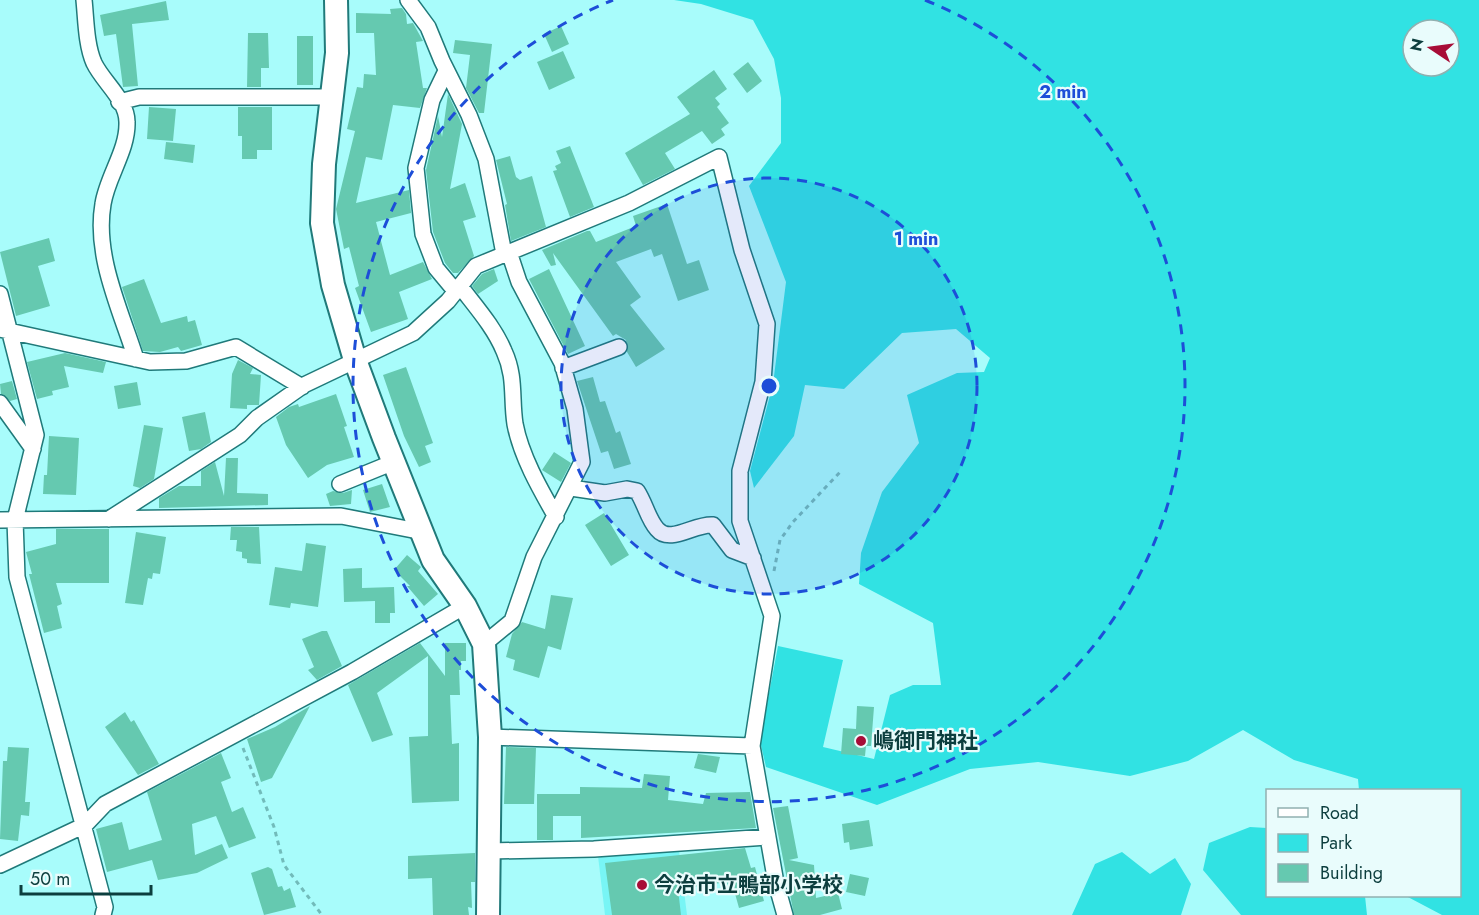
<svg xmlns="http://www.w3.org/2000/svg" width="1479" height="915" font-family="Jost,'Noto Sans JP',sans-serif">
	<rect width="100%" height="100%" fill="#a8fcfb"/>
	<!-- built -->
	<path fill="#78f5f5" d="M 679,851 L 687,915 L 605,915 L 598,856 Z"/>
	<!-- green -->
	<path fill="#31e2e3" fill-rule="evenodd" d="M 674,0 L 1479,0 L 1479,915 L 1442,915 L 1406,896 L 1460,896 L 1460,790 L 1359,790 L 1358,779 L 1294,760 L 1243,730 L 1188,761 L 1130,776 L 1038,762 L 970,769 L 877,805 L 766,767 L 760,741 L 778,646 L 843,660 L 823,747 L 874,759 L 890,695 L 913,685 L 941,685 L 933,623 L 859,584 L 861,553 L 882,492 L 919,443 L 907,395 L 957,373 L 984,372 L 990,358 L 956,329 L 902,333 L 844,389 L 805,385 L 794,436 L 754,488 L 750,471 L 773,384 L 786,282 L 749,186 L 781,143 L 781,98 L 774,59 L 753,20 L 701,4 ZM 1413,30 L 1449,30 L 1449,66 L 1413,66 Z
		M 1250,827 L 1267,828 L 1268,896 L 1365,896 L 1367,915 L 1241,915 L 1203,870 L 1209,843 Z
		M 1122,852 L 1150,874 L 1175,858 L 1191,884 L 1181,915 L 1072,915 L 1095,864 Z"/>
	<!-- building -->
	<path fill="#65c9b0" d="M 166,1 L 169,20 L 132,24 L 138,86 L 123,87 L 116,34 L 104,36 L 100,15 Z
		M 402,8 L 406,14 L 407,24 L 413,23 L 423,41 L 416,42 L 423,88 L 427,88 L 420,108 L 393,105 L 382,160 L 366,157 L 356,203 L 409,190 L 411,213 L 376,222 L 390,275 L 423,262 L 432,279 L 399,292 L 408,319 L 371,332 L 355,288 L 359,286 L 349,247 L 344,249 L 336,209 L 355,131 L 347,129 L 357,87 L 363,88 L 364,74 L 376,75 L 374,33 L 356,33 L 356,13 L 391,14 L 390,9 Z
		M 561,26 L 569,44 L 552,52 L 544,34 Z
		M 248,33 L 268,33 L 269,68 L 261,68 L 261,87 L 247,87 Z
		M 297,36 L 313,36 L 313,85 L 297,85 Z
		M 455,40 L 492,44 L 484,113 L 479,113 L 466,88 L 470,55 L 453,53 Z
		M 563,51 L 575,78 L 549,90 L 537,62 Z
		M 748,62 L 762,81 L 747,93 L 733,74 Z
		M 714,70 L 727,89 L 715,98 L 720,104 L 717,107 L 729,123 L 721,129 L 725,135 L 712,144 L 702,131 L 665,153 L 675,169 L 643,185 L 625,153 L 690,114 L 677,97 Z
		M 448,94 L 462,124 L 450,189 L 465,183 L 476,217 L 463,221 L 474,256 L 458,273 L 453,273 L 445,263 L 433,232 L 426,170 L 438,116 L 442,137 Z
		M 149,107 L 176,109 L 173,141 L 147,139 Z
		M 238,107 L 272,107 L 272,150 L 257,150 L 257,159 L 242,159 L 242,136 L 238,136 Z
		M 166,142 L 195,145 L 193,163 L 164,159 Z
		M 570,146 L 594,207 L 570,217 L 553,171 L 557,170 L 555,166 L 561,163 L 556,151 Z
		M 510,156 L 516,177 L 520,180 L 532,176 L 546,227 L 511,241 L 505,205 L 507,204 L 496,160 Z
		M 667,204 L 687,264 L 699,260 L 709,290 L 678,301 L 662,254 L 654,257 L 651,249 L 616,262 L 641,297 L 630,305 L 665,349 L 636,367 L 627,352 L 626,340 L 616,334 L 613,336 L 553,253 L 556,265 L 551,266 L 542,250 L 587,231 L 590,231 L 596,242 L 636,226 L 633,216 Z
		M 49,238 L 55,261 L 38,266 L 50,306 L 16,316 L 0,252 Z
		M 494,269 L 498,281 L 478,294 L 472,286 L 482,274 Z
		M 549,269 L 585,346 L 568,354 L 529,279 Z
		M 144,279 L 161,323 L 187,316 L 188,322 L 195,320 L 202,345 L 181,351 L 178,347 L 160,352 L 143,351 L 122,287 Z
		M 65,353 L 106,362 L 103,373 L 64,366 L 69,387 L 52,391 L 53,395 L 37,399 L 27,362 Z
		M 238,360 L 253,368 L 250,374 L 261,375 L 259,405 L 247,405 L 247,409 L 230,408 L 232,374 Z
		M 406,367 L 433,443 L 425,446 L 431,462 L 419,467 L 404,436 L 383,375 Z
		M 593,377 L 600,402 L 605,401 L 616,433 L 620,431 L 631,464 L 614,469 L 608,451 L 601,453 L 577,381 Z
		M 12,381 L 17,399 L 10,401 L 1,394 L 0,384 Z
		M 137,382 L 141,405 L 118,409 L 114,386 Z
		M 336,394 L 347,426 L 344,427 L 354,457 L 327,465 L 308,478 L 286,445 L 276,417 L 289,407 L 298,404 L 299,407 Z
		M 205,412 L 211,442 L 201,449 L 189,451 L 182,417 Z
		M 144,425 L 163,428 L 154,479 L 140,488 L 133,486 Z
		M 49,436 L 79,438 L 76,495 L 43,494 L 44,475 L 47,475 Z
		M 554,452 L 571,463 L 561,482 L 542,470 Z
		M 226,458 L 238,458 L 237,493 L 268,494 L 268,505 L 159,508 L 159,498 L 179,486 L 201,486 L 201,471 L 215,462 L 224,496 Z
		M 382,484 L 390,507 L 370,512 L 363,490 Z
		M 352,490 L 351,504 L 330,506 L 326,494 L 333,491 L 343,493 Z
		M 604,513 L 629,555 L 611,566 L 585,525 Z
		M 231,527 L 259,527 L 261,564 L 247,563 L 247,559 L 242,558 L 242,552 L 236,551 L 237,540 L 230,540 Z
		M 56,529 L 109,529 L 109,583 L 56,583 L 62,604 L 57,606 L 62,628 L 44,633 L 29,574 L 32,574 L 26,552 L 56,544 Z
		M 136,532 L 166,537 L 160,574 L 153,573 L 152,579 L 148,578 L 143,605 L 125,603 Z
		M 306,543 L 326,546 L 318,607 L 291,603 L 290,608 L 269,605 L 275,567 L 302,571 Z
		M 407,555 L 421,567 L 418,571 L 438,594 L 424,606 L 407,586 L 410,586 L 394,570 Z
		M 362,568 L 362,588 L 394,587 L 395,613 L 390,613 L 390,623 L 375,623 L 375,601 L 344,602 L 343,569 Z
		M 551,595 L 573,598 L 561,650 L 548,646 L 539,678 L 513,670 L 515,660 L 506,657 L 512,634 L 522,622 L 545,629 Z
		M 322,631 L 327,631 L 342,666 L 317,680 L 308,670 L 314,667 L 302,639 Z
		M 420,643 L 445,676 L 445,643 L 466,643 L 466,661 L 461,661 L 461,670 L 459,670 L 460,695 L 450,695 L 452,744 L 459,743 L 459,801 L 412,803 L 409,737 L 428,736 L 428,656 L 377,693 L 393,735 L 372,742 L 348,685 Z
		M 310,706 L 272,778 L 261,782 L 247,739 L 275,727 Z
		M 857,706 L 874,707 L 871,746 L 866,746 L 865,756 L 841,754 L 843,728 L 856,729 Z
		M 125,712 L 131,722 L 134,720 L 159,764 L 138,775 L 105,727 Z
		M 8,747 L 29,748 L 25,802 L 30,802 L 29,816 L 21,815 L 18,841 L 0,839 L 3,761 L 7,761 Z
		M 506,747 L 536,748 L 534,804 L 504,804 Z
		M 221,753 L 231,778 L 221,782 L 232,812 L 243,807 L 256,838 L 229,848 L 216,816 L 192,824 L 195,855 L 222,844 L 228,858 L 197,873 L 158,880 L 152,860 L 107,872 L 96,829 L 122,822 L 129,850 L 162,840 L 147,792 Z
		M 698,754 L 720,757 L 716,773 L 694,768 Z
		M 644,774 L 670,776 L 668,800 L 703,804 L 706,793 L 750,792 L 756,828 L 581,838 L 581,816 L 553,816 L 553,840 L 537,840 L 537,794 L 580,794 L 580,787 L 642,788 Z
		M 788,806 L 798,858 L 789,860 L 814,865 L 816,898 L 838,893 L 842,909 L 820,915 L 794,915 L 773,808 Z
		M 869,820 L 873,846 L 850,850 L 849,842 L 844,843 L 842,824 Z
		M 745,848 L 751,868 L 755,867 L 764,901 L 739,908 L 734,890 L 729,891 L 727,882 L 678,889 L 681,915 L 612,915 L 605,863 Z
		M 475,853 L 475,882 L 471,882 L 472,908 L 468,907 L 469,915 L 433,915 L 432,878 L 408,879 L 408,856 Z
		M 268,867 L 272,869 L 278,887 L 282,886 L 284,891 L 290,888 L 296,907 L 264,915 L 251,873 Z
		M 850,874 L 869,878 L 865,896 L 846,892 Z"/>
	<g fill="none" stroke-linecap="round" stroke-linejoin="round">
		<!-- street casing -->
		<g stroke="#207a7a" stroke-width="18">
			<path id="street" d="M 84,0 C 86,19 86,45 94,63 C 103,82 127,100 127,122 C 128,150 107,177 103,204 C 94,256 121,311 136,359
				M 408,0 L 428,27 L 442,61 L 469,115 L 486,159 L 504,254
				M 446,71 L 432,100 L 416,168 L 423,234 L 436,268 L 456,292
				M 119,102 L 139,97 L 332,97
				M 460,286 C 476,307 494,327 504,351 C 516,377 511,398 515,424 C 521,456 540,489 556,517
				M 0,294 L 36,435 L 15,520 L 17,577 L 105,907 L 103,915
				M 0,329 L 150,362 L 186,361 L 236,347 L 302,387
				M 563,368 L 619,347
				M 0,403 L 33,449
				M 340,484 L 394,462
				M 571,488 L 605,493 L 627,489 L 637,491 C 645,503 648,519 657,529 C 670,545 695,523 713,525 L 732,550 L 753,558
				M 109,519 L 240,435 L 257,418 L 304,385 L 413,333 L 448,301 L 476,266 L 629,203 L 719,157 L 742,250 L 767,324 L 763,382 L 740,471 L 740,521 L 772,616 L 752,746 L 776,883 L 785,915
				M 0,520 L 341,516 L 423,532
				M 484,644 L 512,621 L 534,557 L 582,462 L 575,409 L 562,363 L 519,282 L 509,252
				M 490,737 L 752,746
				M 489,851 L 594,849 L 768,837
				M 0,865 L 85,825 L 105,804 L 352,672 L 465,606"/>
		</g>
		<!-- secondary casing -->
		<g stroke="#207a7a" stroke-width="26">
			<path id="secondary" d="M 336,0 L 337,53 L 324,164 L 322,223 L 333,285 L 355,360 L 384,438 L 433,560 L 465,606 L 484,644 L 490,737 L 488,915"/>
		</g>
		<!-- path -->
		<path stroke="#72bbba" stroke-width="3" stroke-dasharray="4.5 4.5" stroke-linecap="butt" d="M 774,571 L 780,540 L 793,522 L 841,471
			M 243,748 L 274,827 L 284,865 L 322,915"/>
		<!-- street -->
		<use href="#street" stroke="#fff" stroke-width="15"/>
		<!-- secondary -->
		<use href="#secondary" stroke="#fff" stroke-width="22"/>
	</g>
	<!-- distance rings -->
	<circle cx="769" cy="386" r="208" fill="#1d4ed8" fill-opacity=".12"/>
	<g fill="none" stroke="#1d4ed8" stroke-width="3" stroke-dasharray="10 8">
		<circle cx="769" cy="386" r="208"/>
		<path d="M925 0A416 416 0 1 1 613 0"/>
	</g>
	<!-- markers -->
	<g fill="#a70d37" stroke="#e9fcfc" stroke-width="2">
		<circle cx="861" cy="741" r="6"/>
		<circle cx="642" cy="885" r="6"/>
	</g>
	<g text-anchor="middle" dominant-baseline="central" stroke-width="4.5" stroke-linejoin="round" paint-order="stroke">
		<!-- poi labels -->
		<g font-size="21" font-weight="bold" fill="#0c3e3e" stroke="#e9fcfc" text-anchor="start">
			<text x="873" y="741">嶋御門神社</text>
			<text x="654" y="885">今治市立鴨部小学校</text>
		</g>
	</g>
	<circle cx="769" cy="386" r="9" fill="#1d4ed8" stroke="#e9fcfc" stroke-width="3"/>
	<g font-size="18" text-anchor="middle" font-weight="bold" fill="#1d4ed8" stroke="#e9fcfc" stroke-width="4.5" stroke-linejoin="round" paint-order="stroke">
		<text x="1063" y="98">2 min</text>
		<text x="916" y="245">1 min</text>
	</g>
	<!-- legend -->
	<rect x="1266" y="789" width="195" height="108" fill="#e9fcfc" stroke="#91b0b0" stroke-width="1.5"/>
	<rect x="1278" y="808" width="30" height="9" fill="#ffffff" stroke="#91b0b0" stroke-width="1.5"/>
	<text x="1320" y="819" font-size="18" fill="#0c3e3e">Road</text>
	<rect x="1278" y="834" width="30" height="18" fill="#31e2e3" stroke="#91b0b0" stroke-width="1.5"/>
	<text x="1320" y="849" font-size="18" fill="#0c3e3e">Park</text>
	<rect x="1278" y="864" width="30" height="18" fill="#65c9b0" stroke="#91b0b0" stroke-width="1.5"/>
	<text x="1320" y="879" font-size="18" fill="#0c3e3e">Building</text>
	<!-- north arrow -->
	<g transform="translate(1431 48) rotate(283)"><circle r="28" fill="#e9fcfc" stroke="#91b0b0" stroke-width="1.5"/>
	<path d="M0-4.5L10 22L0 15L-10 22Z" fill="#a70d37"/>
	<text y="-9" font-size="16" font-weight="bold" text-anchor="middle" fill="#0c3e3e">N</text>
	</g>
	<!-- scale -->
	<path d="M21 885v9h130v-9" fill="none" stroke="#0c3e3e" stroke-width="3"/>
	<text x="30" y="885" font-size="18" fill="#0c3e3e" stroke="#e9fcfc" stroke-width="4.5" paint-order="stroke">50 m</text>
</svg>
